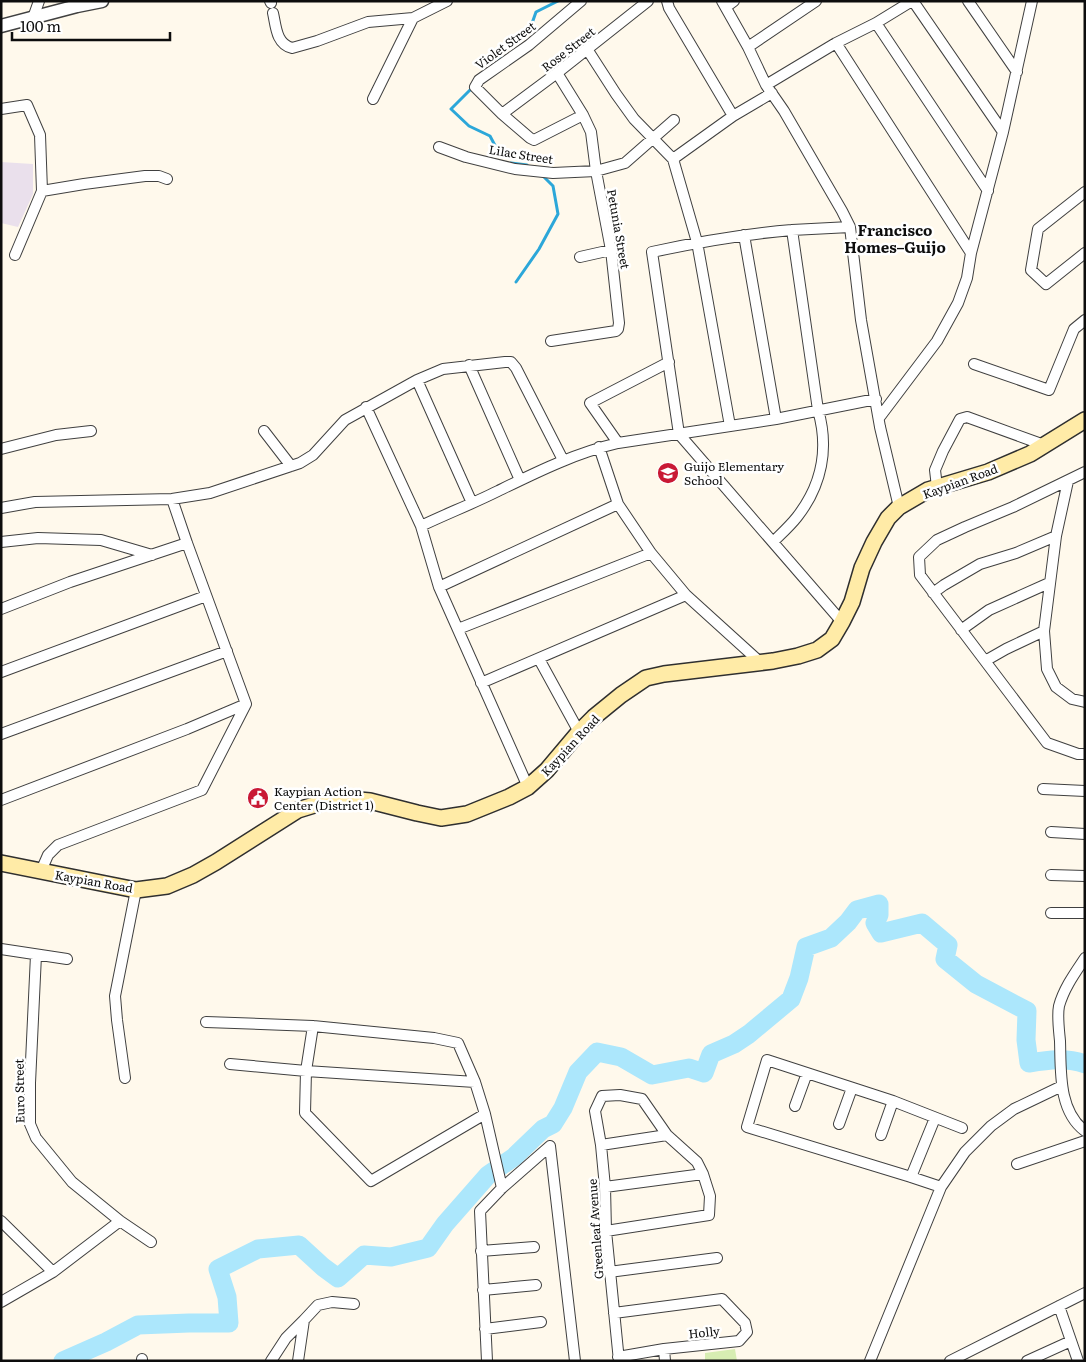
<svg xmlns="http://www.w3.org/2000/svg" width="1086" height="1362" font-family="Literata,serif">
	<rect width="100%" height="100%" fill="#fff9ec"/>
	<!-- industrial -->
	<path fill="#eae0ec" d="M 1,162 L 33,164 L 33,194 L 18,227 L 1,223 Z"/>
	<!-- green -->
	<path fill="#d7edb2" d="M 735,1349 L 737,1361 L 705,1361 L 705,1353 Z"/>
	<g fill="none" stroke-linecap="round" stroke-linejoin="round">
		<!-- stream -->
		<path stroke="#2ca7d9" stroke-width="3" d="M 498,62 L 506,45 L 530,29 L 536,12 L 558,1
			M 473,87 L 451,109 L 469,126 L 490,136 L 499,153
			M 511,163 L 527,165
			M 516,282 L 539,249 L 558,214 L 553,186 L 542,175"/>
		<!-- river -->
		<path stroke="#ace7fc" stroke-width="19" d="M 63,1361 L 106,1342 L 138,1325 L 189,1323 L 229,1323 L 227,1297 L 218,1269 L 258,1249 L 299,1245 L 323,1267 L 338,1278 L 364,1255 L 391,1257 L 428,1248 L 445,1224 L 488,1175 L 514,1157 L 543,1129 L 553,1124 L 563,1108 L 578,1072 L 597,1052 L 621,1057 L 652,1075 L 689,1068 L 704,1073 L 711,1054 L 734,1044 L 749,1034 L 791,999 L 799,978 L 806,947 L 831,938 L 848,922 L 857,910 L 879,904 L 879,915 L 875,923 L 881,933 L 922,923 L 948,945 L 945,959 L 976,984 L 1027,1011 L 1026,1040 L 1029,1063 C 1048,1060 1067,1057 1085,1064"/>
		<!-- minor casing -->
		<g stroke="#404040" stroke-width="12">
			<path id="minor" d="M 270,1 L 271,3
				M 581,1 L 529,45 L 479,80 L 475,87 L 502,114 L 530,138 L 534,140 L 583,115
				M 667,1 L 669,8 L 733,116 L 772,93
				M 722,1 L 748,47 L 766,85 L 784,111 L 842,211 L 850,227 L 861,320 L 880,427 L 899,507
				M 913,1 L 1003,132
				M 968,1 L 1017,72
				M 726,7 L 734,1
				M 273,13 C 276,26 276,44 292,48 L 317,41 L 368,22 L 413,18 L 373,99
				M 33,18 L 39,1
				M 413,18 L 447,1
				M 876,23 L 988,191
				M 836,43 L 971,253
				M 748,47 L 816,1
				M 587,49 L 616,94 L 634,119 L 673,159
				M 766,85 L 836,43 L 876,23 L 912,1
				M 1,109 L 27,105 L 40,135 L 42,191 L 15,255
				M 502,114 L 557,73 L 648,1
				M 439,147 L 466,157 L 515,169 L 553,173 L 596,171 L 625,163 L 674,120
				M 42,191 L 84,184 L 145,176 L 159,176 L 167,179
				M 1085,192 L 1038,229 L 1031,270 L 1046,284 L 1085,253
				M 744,235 L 776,419
				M 580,257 L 611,250
				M 551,341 L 616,331 L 618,329 L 619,323 L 611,250 L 596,171 L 591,132 L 583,115 L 557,73
				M 974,364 L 1049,390 L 1074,329 L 1085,320
				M 469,365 L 520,480
				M 417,380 L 472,503
				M 366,407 L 421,526 L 439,587 L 528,787
				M 879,418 L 937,341 L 958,303 L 967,278 L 971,253 L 1003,132 L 1032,1
				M 730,426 L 697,242 L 673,159 L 733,116
				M 264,431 L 291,466
				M 618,443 L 590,403 L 669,362
				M 1,449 L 56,435 L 91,431
				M 1085,472 L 1013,507 L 965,527 L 937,540 L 919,557 L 920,575 L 1047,743 L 1078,754 L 1085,754
				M 937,487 L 935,470 L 943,451 L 960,419 L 967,417 L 1044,445
				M 1,508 L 35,502 L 172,499 L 210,493 L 300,463 L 313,455 L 345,420 L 417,380 L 443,369 L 505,362 L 511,362 L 516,368 L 563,460
				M 421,526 C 446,514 472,504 498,491 C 537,472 575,453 618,443 L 776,419 L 876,399
				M 1056,536 L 1068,481
				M 1,542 L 38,538 L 101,540 L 152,555
				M 773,542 C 781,534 790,526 797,517 C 822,485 829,448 818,410 L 792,230
				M 439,587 L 618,504
				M 933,593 L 944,585 L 980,564 L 1016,553 L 1056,536 L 1044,631 L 1047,669 L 1056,687 L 1072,699 L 1085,702
				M 686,595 L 761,663
				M 1,609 L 70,582 L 187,543
				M 842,622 L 679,434 L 652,252 C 698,242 745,234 792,230 C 811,229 830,228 850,227
				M 458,629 L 651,553
				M 961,630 L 989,610 L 1049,583
				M 539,659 L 579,732
				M 985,661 L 1006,649 L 1044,631
				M 1,672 L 206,596
				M 481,683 L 686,595 L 651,553 L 618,504 L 599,447
				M 1,734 L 227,651
				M 1043,789 L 1085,791
				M 1,800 L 187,729 L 246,704
				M 1051,832 L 1085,834
				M 41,871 L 48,855 L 58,845 L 202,790 L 246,704 L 187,543 L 172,499
				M 1051,875 L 1085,876
				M 1051,913 L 1085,913
				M 1,949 L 67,959
				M 36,955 L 30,1083 L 30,1124 L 36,1138 L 72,1182 L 120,1221 L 151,1242
				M 1085,958 C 1075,973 1064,988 1059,1006 C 1057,1016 1059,1030 1060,1041 C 1061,1070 1058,1111 1085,1131
				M 206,1022 L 313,1026 L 434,1038 L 458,1043 L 475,1082 L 485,1114 L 502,1188
				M 313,1026 L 306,1071 L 305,1113 L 371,1181 L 485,1114
				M 230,1064 L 306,1071 L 475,1082
				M 125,1078 L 117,1020 L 115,996 L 136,890
				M 795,1106 L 807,1073
				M 839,1124 L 852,1088
				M 881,1135 L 893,1101
				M 601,1145 L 667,1135
				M 550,1146 L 575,1361
				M 1017,1164 L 1085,1141
				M 911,1177 L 935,1118
				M 605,1187 L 703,1174
				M 941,1187 L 911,1177 L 747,1127 L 767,1060 L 893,1101 L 962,1128
				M 1,1221 L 53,1272
				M 606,1231 L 709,1215 L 710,1196 L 703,1174 L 697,1162 L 667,1135 L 642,1099 L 620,1095 L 602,1096 L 595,1111 L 601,1145 L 605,1187 L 606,1231 L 619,1361
				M 481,1251 L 534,1247
				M 609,1272 L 717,1258
				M 483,1290 L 536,1285
				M 1,1302 L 53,1272 L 120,1221
				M 1059,1306 L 1078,1361
				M 614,1313 L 722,1299 L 745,1323 L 747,1332 L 739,1341 L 664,1349 L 618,1357
				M 485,1329 L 541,1322
				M 664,1349 L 665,1361
				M 142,1361 L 142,1359
				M 271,1361 L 286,1338 L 304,1320
				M 298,1361 L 304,1320 L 318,1305 L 332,1302 L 354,1304
				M 487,1361 L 480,1211 L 502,1188 L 550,1146
				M 870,1361 L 941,1187 L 965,1152 L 991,1126 L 1014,1109 L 1062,1086
				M 950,1361 L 1085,1293
				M 1027,1361 L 1071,1341"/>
		</g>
		<!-- tertiary casing -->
		<g stroke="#404040" stroke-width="15">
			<path id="tertiary" d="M 1,26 L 77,6 L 102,1"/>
		</g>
		<!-- secondary casing -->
		<g stroke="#2f2f2f" stroke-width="18">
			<path id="secondary" d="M 1,863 L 136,890 L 167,886 L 193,875 L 216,862 L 298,810 L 337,798 L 370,801 L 417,813 L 441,818 L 467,814 L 509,797 L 528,787 L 547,770 L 579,732 L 594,717 L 621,695 L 646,678 L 664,674 L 773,661 L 798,656 L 817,650 L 832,639 L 842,622 L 852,602 L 862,568 L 874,542 L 888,518 L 899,507 L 928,490 L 988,472 L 1030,454 L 1085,420"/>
		</g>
		<!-- minor -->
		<use href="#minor" stroke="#fff" stroke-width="10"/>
		<!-- tertiary -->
		<use href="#tertiary" stroke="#fff" stroke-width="12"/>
		<!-- secondary -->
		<use href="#secondary" stroke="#ffeba7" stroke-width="15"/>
	</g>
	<!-- icons -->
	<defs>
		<g id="school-disc" transform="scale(1.125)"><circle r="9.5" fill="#c91935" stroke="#fff"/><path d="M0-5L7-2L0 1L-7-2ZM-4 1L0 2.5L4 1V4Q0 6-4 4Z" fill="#fff"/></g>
		<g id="civic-disc" transform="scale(1.125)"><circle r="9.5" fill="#c91935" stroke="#fff"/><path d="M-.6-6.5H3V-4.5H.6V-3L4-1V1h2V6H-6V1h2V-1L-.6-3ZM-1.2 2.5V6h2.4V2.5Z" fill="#fff"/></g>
	</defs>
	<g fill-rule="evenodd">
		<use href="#school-disc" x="668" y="473"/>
		<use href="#civic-disc" x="258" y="798"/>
	</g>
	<g text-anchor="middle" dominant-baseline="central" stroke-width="5" stroke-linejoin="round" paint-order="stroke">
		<!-- street labels -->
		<g font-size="12" fill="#0d0d0d" stroke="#fff">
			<text transform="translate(505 45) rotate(-36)">Violet Street</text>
			<text transform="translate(568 49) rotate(-38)">Rose Street</text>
			<text transform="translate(521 154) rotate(9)">Lilac Street</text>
			<text transform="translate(619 229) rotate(80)">Petunia Street</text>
			<text transform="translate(960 481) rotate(-20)">Kaypian Road</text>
			<text transform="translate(570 745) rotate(-47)">Kaypian Road</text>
			<text transform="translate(94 881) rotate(10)">Kaypian Road</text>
			<text transform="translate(19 1091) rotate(-91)">Euro Street</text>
			<text transform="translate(595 1229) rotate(-94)">Greenleaf Avenue</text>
			<text transform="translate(704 1332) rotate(-6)">Holly</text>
		</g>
		<!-- poi labels -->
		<g font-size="12" fill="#0d0d0d" stroke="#fff" text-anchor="start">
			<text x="684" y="466">Guijo Elementary<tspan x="684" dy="14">School</tspan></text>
			<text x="274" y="791">Kaypian Action<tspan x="274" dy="14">Center (District 1)</tspan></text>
		</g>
		<!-- quarter labels -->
		<g font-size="15" font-weight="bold" fill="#0d0d0d" stroke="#fff">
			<text x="895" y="229">Francisco<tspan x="895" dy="17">Homes–Guijo</tspan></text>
		</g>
	</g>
	<!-- border -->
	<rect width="1086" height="1362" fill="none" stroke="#0d0d0d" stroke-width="5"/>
	<!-- scale -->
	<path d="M12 32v8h158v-8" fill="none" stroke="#0d0d0d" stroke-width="2.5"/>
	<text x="20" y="32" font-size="15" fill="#0d0d0d" stroke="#ffffff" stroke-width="4" paint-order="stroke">100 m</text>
</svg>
